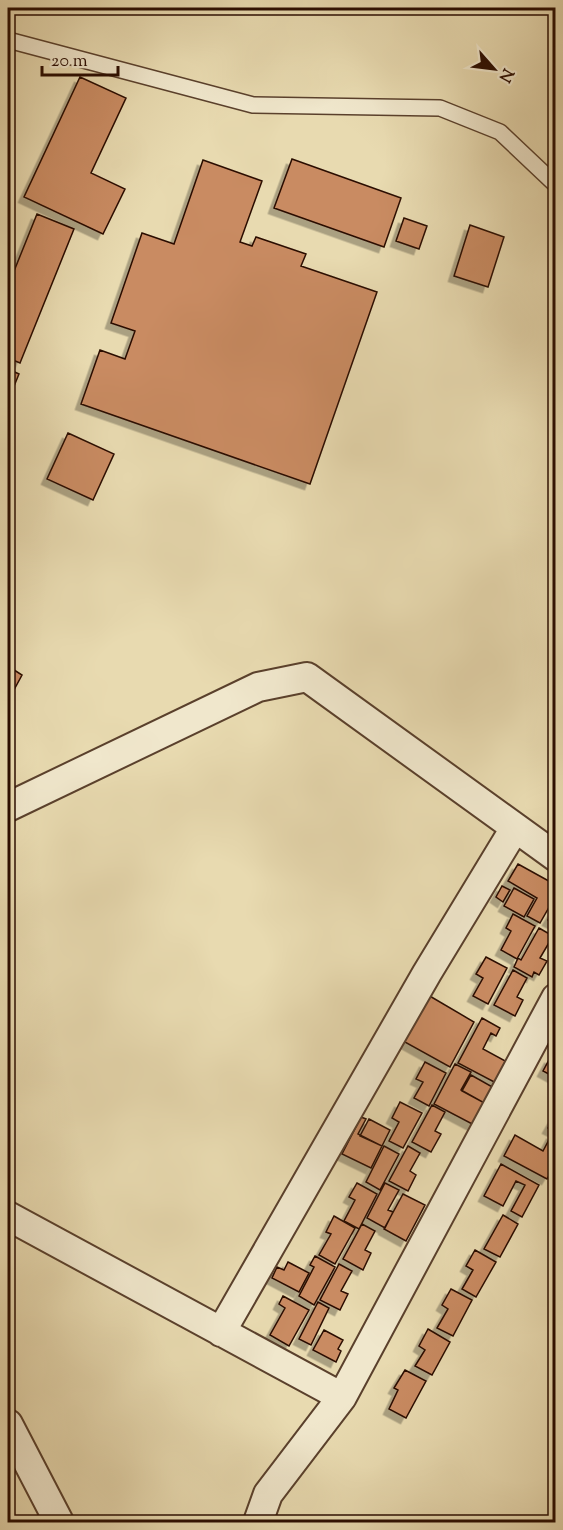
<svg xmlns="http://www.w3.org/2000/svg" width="563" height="1530" font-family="'Sorts Mill Goudy',serif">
	<defs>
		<filter id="shadow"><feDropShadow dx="-5.5" dy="5.5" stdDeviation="0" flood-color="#0004"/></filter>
	</defs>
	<rect width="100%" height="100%" fill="#e8dab0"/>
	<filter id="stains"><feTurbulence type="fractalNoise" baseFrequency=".00333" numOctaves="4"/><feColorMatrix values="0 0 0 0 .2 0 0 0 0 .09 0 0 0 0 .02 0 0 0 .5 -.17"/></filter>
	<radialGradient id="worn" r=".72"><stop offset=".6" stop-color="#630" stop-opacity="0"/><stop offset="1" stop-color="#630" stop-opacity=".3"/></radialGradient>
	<!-- building -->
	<path fill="#c98b62" stroke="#2a0c00" stroke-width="1.5" filter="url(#shadow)" d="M 80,77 L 126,98 L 91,173 L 125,189 L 103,234 L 24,197 Z
		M 292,159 L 401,198 L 384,247 L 274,208 Z
		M 203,160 L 262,181 L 240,242 L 252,246 L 256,237 L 306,254 L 301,266 L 377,292 L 310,484 L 81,404 L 100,350 L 125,359 L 135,331 L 111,323 L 142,233 L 174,244 Z
		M 37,214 L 74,229 L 20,363 L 8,358 L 8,286 Z
		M 404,218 L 427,226 L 419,249 L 396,241 Z
		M 470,225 L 504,237 L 488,287 L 454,276 Z
		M 8,369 L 19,374 L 8,401 Z
		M 68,433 L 114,454 L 93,500 L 47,479 Z
		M 8,666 L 22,675 L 8,701 Z
		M 518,864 L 556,885 L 556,895 L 540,923 L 527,916 L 537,898 L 508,881 Z
		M 502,886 L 510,890 L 503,902 L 496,897 Z
		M 514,888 L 534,899 L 524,917 L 504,906 Z
		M 556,907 L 556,924 L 548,920 Z
		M 513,914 L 535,926 L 517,959 L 501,950 L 511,931 L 506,928 Z
		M 539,928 L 553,936 L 540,958 L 547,961 L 539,975 L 534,972 L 532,977 L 514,967 L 518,958 L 521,960 Z
		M 486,957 L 507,968 L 488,1004 L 473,996 L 483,978 L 476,974 Z
		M 513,970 L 527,978 L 517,997 L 523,1000 L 515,1016 L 494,1005 Z
		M 428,995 L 474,1022 L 450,1067 L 403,1041 Z
		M 482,1018 L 500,1028 L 496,1036 L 491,1033 L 483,1049 L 509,1063 L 498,1084 L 458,1063 Z
		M 550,1058 L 556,1061 L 556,1078 L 543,1071 Z
		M 425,1062 L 446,1073 L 429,1106 L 414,1098 L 423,1082 L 416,1079 Z
		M 455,1064 L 471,1072 L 461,1090 L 488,1105 L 476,1126 L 434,1104 Z
		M 471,1075 L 496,1089 L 488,1105 L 462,1091 Z
		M 400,1102 L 422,1113 L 403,1148 L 389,1141 L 399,1122 L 392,1118 Z
		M 432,1105 L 445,1112 L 435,1131 L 441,1134 L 431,1152 L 412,1142 Z
		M 556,1114 L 556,1132 L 548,1128 Z
		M 361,1117 L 366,1119 L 358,1134 L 382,1146 L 371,1168 L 342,1154 Z
		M 369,1119 L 390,1130 L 382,1146 L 360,1136 Z
		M 552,1134 L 556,1136 L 556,1164 L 547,1179 L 504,1156 L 515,1135 L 543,1151 Z
		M 384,1146 L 399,1154 L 380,1190 L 366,1182 Z
		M 408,1146 L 420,1153 L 410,1171 L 416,1175 L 408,1191 L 389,1181 Z
		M 501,1164 L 539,1185 L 522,1217 L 511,1211 L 525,1185 L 516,1181 L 503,1206 L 484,1196 Z
		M 357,1183 L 377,1194 L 359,1229 L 344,1221 L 355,1200 L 349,1197 Z
		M 385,1183 L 399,1190 L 388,1210 L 393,1212 L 385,1228 L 367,1218 Z
		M 403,1194 L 425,1205 L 406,1241 L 384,1229 Z
		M 503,1215 L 518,1224 L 500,1257 L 484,1249 Z
		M 334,1216 L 355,1228 L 335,1264 L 319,1255 L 331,1234 L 326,1232 Z
		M 362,1224 L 375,1231 L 365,1250 L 371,1253 L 363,1270 L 343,1259 Z
		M 475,1250 L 496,1262 L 476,1297 L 462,1289 L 473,1270 L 466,1266 Z
		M 315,1256 L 335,1267 L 314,1305 L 299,1296 L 314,1267 L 310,1265 Z
		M 288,1262 L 309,1273 L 299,1292 L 272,1278 L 277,1267 L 284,1270 Z
		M 339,1264 L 352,1271 L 341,1291 L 348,1294 L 340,1310 L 320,1300 Z
		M 451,1289 L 472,1300 L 453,1336 L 437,1328 L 448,1309 L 442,1305 Z
		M 283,1296 L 309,1310 L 289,1346 L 270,1335 L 285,1308 L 279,1304 Z
		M 318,1302 L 329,1308 L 311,1345 L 299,1339 Z
		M 428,1329 L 450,1342 L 432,1375 L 415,1366 L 425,1350 L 419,1346 Z
		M 324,1330 L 343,1340 L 338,1349 L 341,1351 L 336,1362 L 313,1350 Z
		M 405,1370 L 426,1381 L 406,1418 L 389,1409 L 398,1390 L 394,1388 Z"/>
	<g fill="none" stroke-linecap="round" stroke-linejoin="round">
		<!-- service casing -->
		<g stroke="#5a402c" stroke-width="18">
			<path id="service" d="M 8,40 L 253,105 L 440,108 L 500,132 L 556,185"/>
		</g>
		<!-- minor casing -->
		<g stroke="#5a402c" stroke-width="32">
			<path id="minor" d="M 8,807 L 258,687 L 307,677 L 556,857
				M 8,1216 L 342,1397
				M 221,1332 L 427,973 L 515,828
				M 8,1424 L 59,1522
				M 258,1522 L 268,1494 L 342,1397 L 556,998"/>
		</g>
		<!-- service -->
		<use href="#service" stroke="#f0e7cc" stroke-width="15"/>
		<!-- minor -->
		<use href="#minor" stroke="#f0e7cc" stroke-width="28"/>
	</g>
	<!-- margin -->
	<rect width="563" height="1530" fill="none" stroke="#e8dab0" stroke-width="30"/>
	<rect x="9" y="9" width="545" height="1512" fill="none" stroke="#2a0c00" stroke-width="3"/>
	<rect x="15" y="15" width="533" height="1500" fill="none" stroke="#2a0c00" stroke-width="1.5"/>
	<!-- north arrow -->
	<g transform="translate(494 69) rotate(118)" stroke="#f0e7cc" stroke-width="4.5" paint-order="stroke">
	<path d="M0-4.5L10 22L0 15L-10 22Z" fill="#2a0c00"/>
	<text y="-9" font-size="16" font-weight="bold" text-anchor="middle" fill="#2a0c00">N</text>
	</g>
	<!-- scale -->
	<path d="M42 66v9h76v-9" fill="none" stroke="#2a0c00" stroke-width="3"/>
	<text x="51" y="66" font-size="18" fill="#2a0c00" stroke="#f0e7cc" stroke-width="4.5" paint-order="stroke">20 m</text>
	<rect width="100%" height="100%" filter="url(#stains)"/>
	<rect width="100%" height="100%" fill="url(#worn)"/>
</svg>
